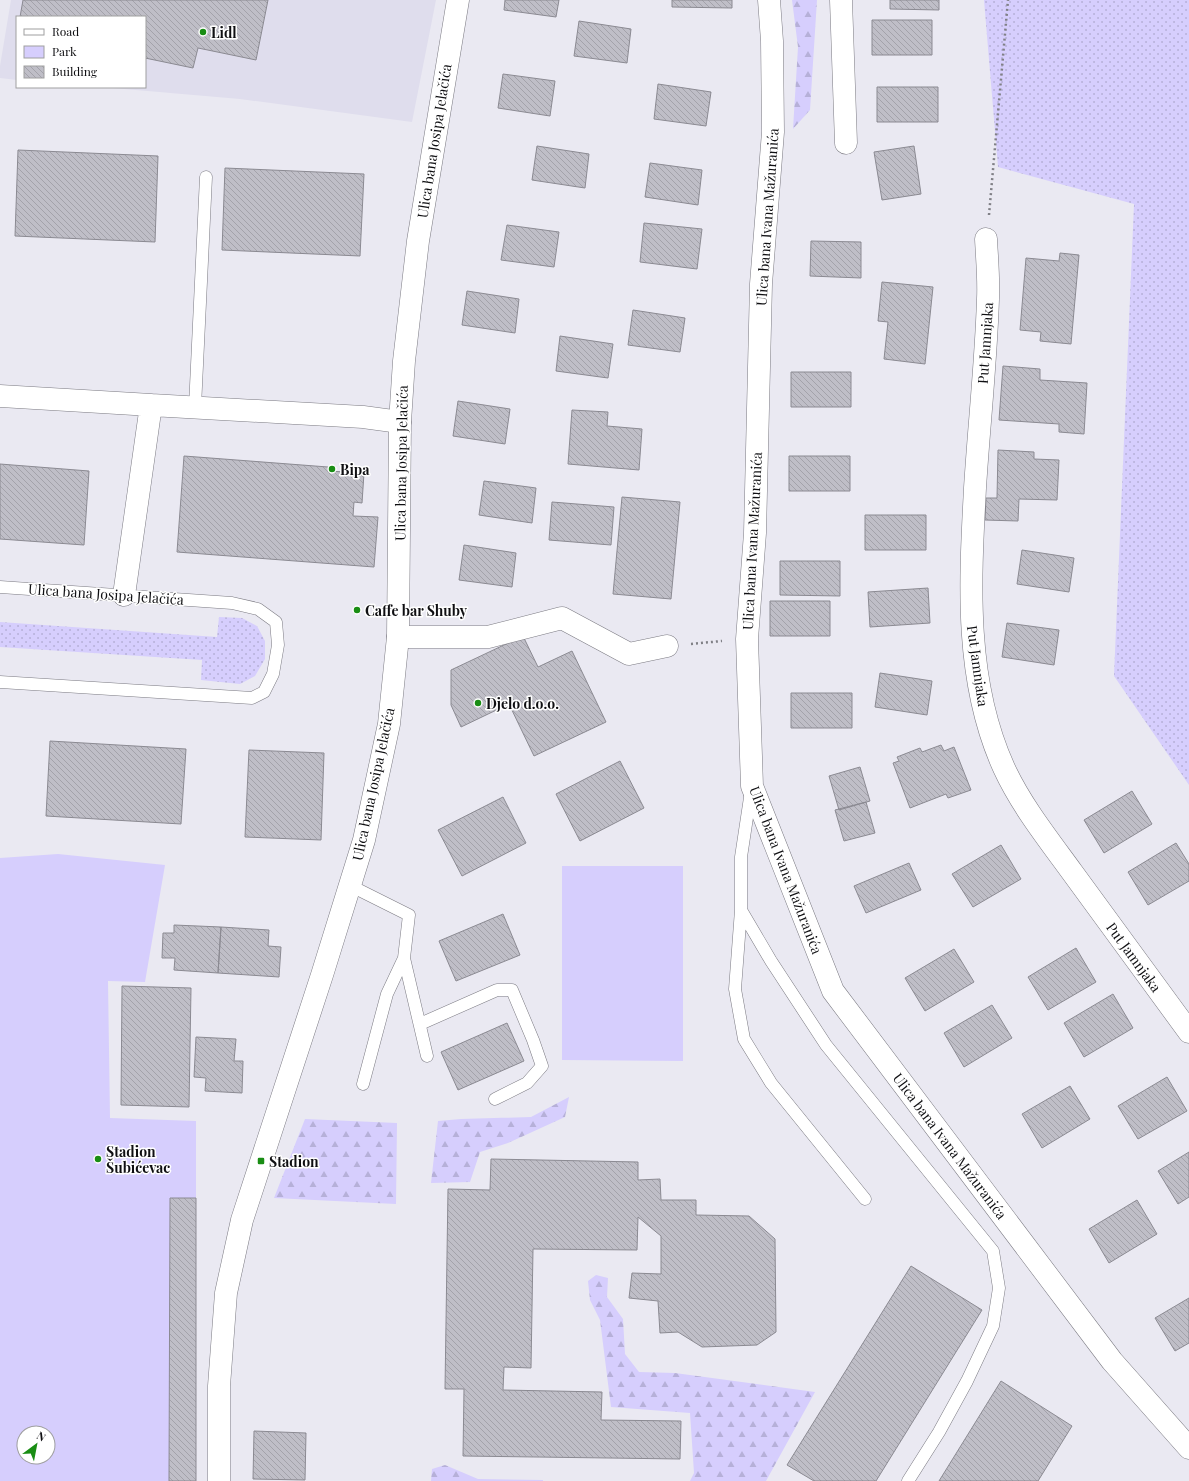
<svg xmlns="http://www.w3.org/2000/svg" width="1189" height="1481" font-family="'Playfair Display',serif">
	<defs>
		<pattern id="green-dots" width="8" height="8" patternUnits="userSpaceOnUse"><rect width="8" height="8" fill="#d6cefd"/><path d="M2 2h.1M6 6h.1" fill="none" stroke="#b6b0d8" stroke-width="1.8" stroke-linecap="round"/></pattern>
		<pattern id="forest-firs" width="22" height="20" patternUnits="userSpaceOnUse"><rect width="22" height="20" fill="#d6cefd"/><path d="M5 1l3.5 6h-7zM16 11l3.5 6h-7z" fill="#b6b0d8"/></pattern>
		<pattern id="building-back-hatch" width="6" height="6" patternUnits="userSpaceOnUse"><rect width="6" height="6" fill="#bfbec7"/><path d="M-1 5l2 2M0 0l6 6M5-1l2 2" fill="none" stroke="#a3a2aa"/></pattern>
	</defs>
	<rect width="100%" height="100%" fill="#eae9f2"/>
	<!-- built -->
	<path fill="#dfdded" d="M 11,0 L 436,0 L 412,122 L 240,99 L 101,87 L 145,87 L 145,17 L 17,17 L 17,80 L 0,78 L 0,66 Z"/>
	<!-- green -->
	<path fill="url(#green-dots)" d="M 984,0 L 1189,0 L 1189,785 L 1114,676 L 1134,204 L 998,167 Z
		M 219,617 L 242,618 L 257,626 L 265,641 L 265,659 L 255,676 L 240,684 L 201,680 L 202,660 L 0,647 L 0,622 L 217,637 Z"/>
	<!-- forest -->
	<path fill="url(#forest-firs)" d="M 792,0 L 817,0 L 810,110 L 793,129 L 798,47 Z
		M 569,1097 L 565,1117 L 508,1143 L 480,1152 L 470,1182 L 431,1183 L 438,1121 L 461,1119 L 531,1117 Z
		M 305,1119 L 397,1123 L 396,1204 L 274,1198 Z
		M 596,1275 L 608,1278 L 607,1297 L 623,1319 L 625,1354 L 639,1372 L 675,1373 L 815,1392 L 766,1481 L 690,1481 L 694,1473 L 690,1413 L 611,1407 L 600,1320 L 590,1300 L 588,1281 Z
		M 445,1465 L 478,1479 L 543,1480 L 543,1481 L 431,1481 L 432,1469 Z"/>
	<!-- pitch -->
	<path fill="#d6cefd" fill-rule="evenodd" d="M 58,854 L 165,865 L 145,982 L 108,981 L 110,1118 L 196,1121 L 196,1481 L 0,1481 L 0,858 ZM 24,1433 L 48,1433 L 48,1457 L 24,1457 Z
		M 562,866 L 683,866 L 683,1061 L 562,1060 Z"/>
	<!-- building -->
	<path fill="url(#building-back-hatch)" stroke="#8b8a92" d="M 23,0 L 268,0 L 256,60 L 198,48 L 193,68 L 145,58 L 145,17 L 20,17 Z
		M 505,0 L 559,0 L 556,17 L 504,10 Z
		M 672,0 L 732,0 L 732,8 L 672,7 Z
		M 890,0 L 939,0 L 939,10 L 890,9 Z
		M 872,20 L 932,20 L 932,55 L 872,55 Z
		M 579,21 L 631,29 L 627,63 L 574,56 Z
		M 503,74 L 555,81 L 550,116 L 498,108 Z
		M 658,84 L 711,92 L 706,126 L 654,119 Z
		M 877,87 L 938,87 L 938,122 L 877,122 Z
		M 537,146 L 589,154 L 585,188 L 532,180 Z
		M 914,146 L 921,194 L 882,200 L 874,152 Z
		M 18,150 L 158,156 L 155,242 L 15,236 Z
		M 650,163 L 702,170 L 698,205 L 645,197 Z
		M 225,168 L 364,174 L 360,256 L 222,250 Z
		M 644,223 L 702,229 L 697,269 L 640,262 Z
		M 507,225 L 559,232 L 554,267 L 501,260 Z
		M 811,241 L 861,242 L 861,278 L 810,276 Z
		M 1060,253 L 1079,255 L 1071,344 L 1040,341 L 1041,332 L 1020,330 L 1026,258 L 1059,261 Z
		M 882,282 L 933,287 L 925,364 L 884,359 L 888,322 L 878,321 Z
		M 467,291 L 519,299 L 515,333 L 462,325 Z
		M 633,310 L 685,318 L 680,352 L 628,345 Z
		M 560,336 L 613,344 L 608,378 L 556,371 Z
		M 1003,366 L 1040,369 L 1040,380 L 1087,383 L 1084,434 L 1059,432 L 1059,424 L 999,420 Z
		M 791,372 L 851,372 L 851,407 L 791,407 Z
		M 458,401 L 510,409 L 505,444 L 453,436 Z
		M 572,410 L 608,412 L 607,426 L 642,429 L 639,470 L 568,464 Z
		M 998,450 L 1034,452 L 1034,459 L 1059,460 L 1057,500 L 1019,499 L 1018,521 L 985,520 L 986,498 L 997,498 Z
		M 184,456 L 328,467 L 328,471 L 364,473 L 362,503 L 354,502 L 353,516 L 378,517 L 374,567 L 177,552 Z
		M 789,456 L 850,456 L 850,491 L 789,491 Z
		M 0,464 L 89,471 L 84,545 L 0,539 Z
		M 484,481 L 536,488 L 532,523 L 479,515 Z
		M 622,497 L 680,502 L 671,599 L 613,594 Z
		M 552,502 L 614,507 L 611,545 L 549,540 Z
		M 865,515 L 926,515 L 926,550 L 865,550 Z
		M 464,545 L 516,553 L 512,587 L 459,580 Z
		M 1022,550 L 1074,558 L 1069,592 L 1017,584 Z
		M 780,561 L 840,561 L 840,596 L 780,595 Z
		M 928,588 L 930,623 L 870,627 L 868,592 Z
		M 770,601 L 830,601 L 830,636 L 770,636 Z
		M 1007,623 L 1059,630 L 1054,665 L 1002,657 Z
		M 523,636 L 538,667 L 572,651 L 606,722 L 534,756 L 509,704 L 461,727 L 451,705 L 451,670 Z
		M 880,673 L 932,681 L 927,715 L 875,707 Z
		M 791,693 L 852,693 L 852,728 L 791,728 Z
		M 50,741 L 186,749 L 181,824 L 46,816 Z
		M 941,745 L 944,751 L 954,747 L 971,790 L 948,798 L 946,794 L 910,808 L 893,763 L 899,761 L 897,757 L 920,748 L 922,752 Z
		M 249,750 L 324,753 L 321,840 L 245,837 Z
		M 620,761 L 644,808 L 580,841 L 556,794 Z
		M 860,767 L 870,801 L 839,810 L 829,776 Z
		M 1132,791 L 1152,824 L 1104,853 L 1084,820 Z
		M 503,797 L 526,843 L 462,876 L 438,830 Z
		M 866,802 L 875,833 L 844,841 L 835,810 Z
		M 1176,843 L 1189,864 L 1189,881 L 1148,905 L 1128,872 Z
		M 1001,845 L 1021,879 L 973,907 L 952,874 Z
		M 909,863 L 921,890 L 866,913 L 854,886 Z
		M 503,914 L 520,955 L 456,981 L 439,941 Z
		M 174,925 L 221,927 L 218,973 L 174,970 L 175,958 L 162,958 L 163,933 L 174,933 Z
		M 221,927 L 269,930 L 268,946 L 281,947 L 279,977 L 218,973 Z
		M 1076,948 L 1096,982 L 1048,1010 L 1028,977 Z
		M 954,949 L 974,982 L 925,1011 L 905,978 Z
		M 122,986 L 191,988 L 189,1107 L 121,1105 Z
		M 1113,994 L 1133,1028 L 1084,1057 L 1064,1023 Z
		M 992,1005 L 1012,1038 L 964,1067 L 944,1033 Z
		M 507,1023 L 524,1061 L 458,1090 L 441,1052 Z
		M 196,1037 L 236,1039 L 234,1061 L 243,1061 L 242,1093 L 205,1091 L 206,1078 L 194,1077 Z
		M 1167,1077 L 1187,1111 L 1138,1139 L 1118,1106 Z
		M 1070,1086 L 1090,1119 L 1042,1148 L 1022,1114 Z
		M 1189,1152 L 1189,1197 L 1178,1204 L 1158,1171 Z
		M 491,1159 L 638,1162 L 638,1180 L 660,1179 L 661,1200 L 696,1200 L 696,1215 L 749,1216 L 775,1239 L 776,1332 L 757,1345 L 702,1347 L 678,1332 L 660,1333 L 658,1301 L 629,1298 L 632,1273 L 661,1274 L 661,1236 L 638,1217 L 637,1250 L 533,1249 L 531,1368 L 504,1367 L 503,1390 L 602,1392 L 601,1420 L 681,1421 L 680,1459 L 463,1456 L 464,1389 L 445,1389 L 448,1189 L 490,1190 Z
		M 170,1198 L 196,1198 L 196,1481 L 169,1481 Z
		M 1137,1200 L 1157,1234 L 1109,1263 L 1089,1229 Z
		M 911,1266 L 982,1310 L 876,1481 L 814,1481 L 787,1465 Z
		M 1189,1298 L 1189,1343 L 1175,1351 L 1155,1318 Z
		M 1001,1381 L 1072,1426 L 1038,1481 L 939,1481 Z
		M 254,1431 L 306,1433 L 305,1480 L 253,1479 Z"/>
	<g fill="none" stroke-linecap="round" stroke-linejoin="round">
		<!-- service casing -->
		<g stroke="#7b7a82" stroke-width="13">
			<path id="service" d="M 195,407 L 206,177
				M 0,587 L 232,603 L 258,609 L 276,622 L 278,645 L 273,674 L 264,692 L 252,698 L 0,682
				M 751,791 L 741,857 L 741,910 L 771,961 L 826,1045 L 993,1251 L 999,1288 L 993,1326 L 967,1381 L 939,1432 L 908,1481
				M 349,885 L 409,915 L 404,958 L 427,1056
				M 741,910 L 735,989 L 744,1039 L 771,1083 L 865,1199
				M 420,1024 L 497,990 L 512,990 L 533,1040 L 542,1066 L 527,1083 L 495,1099
				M 363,1084 L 387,994 L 404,958"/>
		</g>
		<!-- minor casing -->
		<g stroke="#7b7a82" stroke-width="23">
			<path id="minor" d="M 769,0 L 772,41 L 773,132 L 761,284 L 755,533 L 747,639 L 752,786 L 833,991 L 1112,1361 L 1189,1448
				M 841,0 L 846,143
				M 986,239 C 987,259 989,279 988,299 C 986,362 979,425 975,488 C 970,582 964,680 1004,768 C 1021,805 1048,839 1072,872 C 1111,925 1150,979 1189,1032
				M 0,396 L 151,405
				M 124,595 L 151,405 L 363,417 L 400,422
				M 398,637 L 488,637 L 562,618 L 629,654 L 667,646"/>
		</g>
		<!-- tertiary casing -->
		<g stroke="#7b7a82" stroke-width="23">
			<path id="tertiary" d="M 219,1481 L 219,1386 L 226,1293 L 242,1220 L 322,975 L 364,840 L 389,724 L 398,637 L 400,422 L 404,361 L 418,241 L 458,0"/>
		</g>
		<!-- path -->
		<path stroke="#808086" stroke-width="2.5" stroke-dasharray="2 3" stroke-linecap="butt" d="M 989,215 L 1008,0
			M 691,644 L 722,641"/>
		<!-- service -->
		<use href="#service" stroke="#fff" stroke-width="12"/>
		<!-- minor -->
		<use href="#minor" stroke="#fff" stroke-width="22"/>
		<!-- tertiary -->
		<use href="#tertiary" stroke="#fff" stroke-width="22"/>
	</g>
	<!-- markers -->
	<g fill="#198d14" stroke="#fff" stroke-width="1.5">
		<circle cx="203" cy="32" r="4"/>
		<circle cx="332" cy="469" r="4"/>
		<circle cx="357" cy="610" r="4"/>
		<circle cx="478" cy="703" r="4"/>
		<circle cx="98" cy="1159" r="4"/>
		<rect x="257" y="1157" width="8" height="8" rx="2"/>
	</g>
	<g text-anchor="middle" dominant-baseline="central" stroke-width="3" stroke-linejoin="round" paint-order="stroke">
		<!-- poi labels -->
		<g font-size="14" font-weight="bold" fill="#0f0f12" stroke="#fff" text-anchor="start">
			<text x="211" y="32">Lidl</text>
			<text x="340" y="469">Bipa</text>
			<text x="365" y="610">Caffe bar Shuby</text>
			<text x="486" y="703">Djelo d.o.o.</text>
			<text x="106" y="1151">Stadion<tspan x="106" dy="16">Šubićevac</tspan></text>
			<text x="269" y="1161">Stadion</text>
		</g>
		<!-- street labels -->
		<g font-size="14" fill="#0f0f12" stroke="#fff">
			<text transform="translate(434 141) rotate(-81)">Ulica bana Josipa Jelačića</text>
			<text transform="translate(767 217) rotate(-86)">Ulica bana Ivana Mažuranića</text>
			<text transform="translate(985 343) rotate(-86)">Put Jamnjaka</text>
			<text transform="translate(401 463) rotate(-89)">Ulica bana Josipa Jelačića</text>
			<text transform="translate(752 541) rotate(-87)">Ulica bana Ivana Mažuranića</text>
			<text transform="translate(106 594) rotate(4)">Ulica bana Josipa Jelačića</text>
			<text transform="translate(978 666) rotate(82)">Put Jamnjaka</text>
			<text transform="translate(373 784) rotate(-78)">Ulica bana Josipa Jelačića</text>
			<text transform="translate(786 870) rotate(69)">Ulica bana Ivana Mažuranića</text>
			<text transform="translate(1134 957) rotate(54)">Put Jamnjaka</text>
			<text transform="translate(950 1146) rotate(53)">Ulica bana Ivana Mažuranića</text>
		</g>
	</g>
	<!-- legend -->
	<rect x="16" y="16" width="130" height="72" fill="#ffffff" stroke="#9f9fa0"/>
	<rect x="24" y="29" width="20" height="6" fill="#ffffff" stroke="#9f9fa0"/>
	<text x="52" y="36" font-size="12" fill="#0f0f12">Road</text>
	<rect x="24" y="46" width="20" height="12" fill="#d6cefd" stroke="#9f9fa0"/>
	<text x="52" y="56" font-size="12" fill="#0f0f12">Park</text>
	<rect x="24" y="66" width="20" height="12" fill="url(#building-back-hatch)" stroke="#9f9fa0"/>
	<text x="52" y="76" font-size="12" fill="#0f0f12">Building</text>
	<!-- north arrow -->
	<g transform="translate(36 1445) rotate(32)"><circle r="19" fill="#ffffff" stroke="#9f9fa0"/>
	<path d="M0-3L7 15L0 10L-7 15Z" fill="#198d14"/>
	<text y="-6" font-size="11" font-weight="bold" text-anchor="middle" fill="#0f0f12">N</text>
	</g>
</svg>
